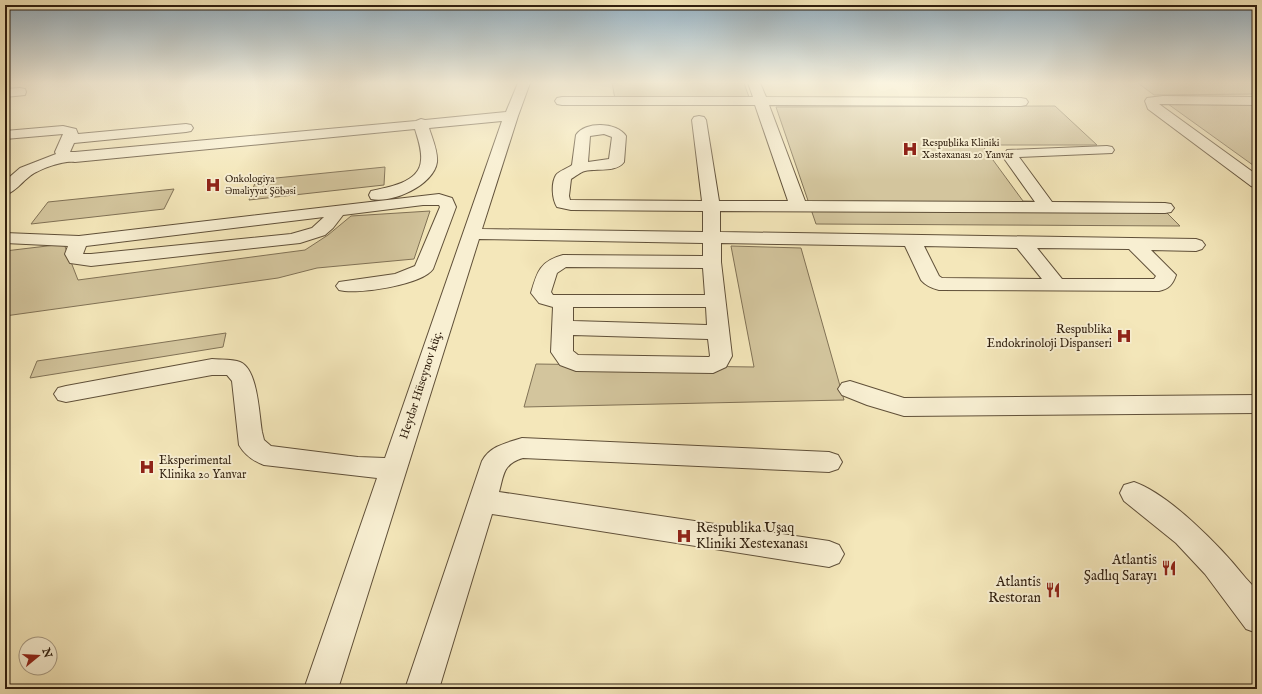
<svg xmlns="http://www.w3.org/2000/svg" width="1262" height="694" font-family="'IM FELL English',serif">
	<rect width="100%" height="100%" fill="#f4e7ba"/>
	<filter id="stains"><feTurbulence type="fractalNoise" baseFrequency=".005" numOctaves="4"/><feColorMatrix values="0 0 0 0 .2 0 0 0 0 .09 0 0 0 0 .02 0 0 0 .5 -.17"/></filter>
	<radialGradient id="worn" r=".72"><stop offset=".6" stop-color="#630" stop-opacity="0"/><stop offset="1" stop-color="#630" stop-opacity=".3"/></radialGradient>
	<!-- green -->
	<path fill="#d3c59d" stroke="#817256" d="M 612,83 L 744,83 L 749,97 L 615,99 Z
		M 1138,83 L 1257,83 L 1257,94 L 1154,95 Z
		M 1168,104 L 1257,104 L 1257,168 Z
		M 1055,106 L 1097,145 L 982,145 L 1023,201 L 1157,203 L 1180,226 L 816,224 L 776,107 Z
		M 385,167 L 384,185 L 249,200 L 256,180 Z
		M 174,189 L 164,209 L 31,224 L 48,202 Z
		M 430,211 L 414,259 L 317,268 L 278,278 L 5,316 L 5,251 L 64,244 L 78,280 L 305,250 L 328,235 L 351,216 Z
		M 731,246 L 801,248 L 844,400 L 524,407 L 536,364 L 754,367 Z
		M 226,333 L 223,347 L 30,378 L 37,361 Z"/>
	<g fill="none" stroke-linecap="round" stroke-linejoin="round">
		<!-- minor casing -->
		<g stroke="#605039" stroke-width="2">
			<path id="minor" d="M 518,83 L 530,83 L 518,116 L 482,229 L 703,232 L 703,211 L 571,210 L 557,207 C 552,199 551,183 556,175 C 559,171 568,168 572,165 L 576,135 C 585,121 617,122 626,136 L 624,162 C 616,173 596,168 585,171 C 580,172 575,177 571,179 L 569,196 L 570,200 L 702,201 L 692,120 L 694,117 L 699,116 L 704,117 L 706,120 L 719,201 L 788,201 L 755,105 L 562,105 L 557,104 L 555,101 L 557,98 L 562,97 L 753,97 L 748,83 L 760,83 L 766,97 L 1021,98 L 1026,99 L 1028,102 L 1026,105 L 1021,106 L 769,105 L 805,201 L 1035,202 L 1003,157 L 1007,150 L 1107,146 L 1112,147 L 1114,150 L 1112,153 L 1019,157 L 1052,202 L 1165,203 L 1171,204 L 1174,208 L 1171,212 L 1165,213 L 720,211 L 720,232 L 1196,239 L 1202,241 L 1205,245 L 1202,249 L 1196,251 L 1151,250 L 1176,275 C 1173,284 1169,289 1159,291 L 939,290 C 932,288 926,286 921,280 L 905,246 L 721,243 L 721,262 L 732,356 L 726,367 L 713,373 L 576,371 L 560,365 L 551,352 L 553,307 L 539,303 L 531,293 C 537,272 540,261 563,255 L 703,256 L 703,243 L 479,239 L 338,689 L 304,689 L 377,478 L 264,465 C 253,461 245,455 239,445 L 232,381 L 227,375 L 212,375 L 66,402 L 58,400 L 54,394 L 58,388 L 66,386 L 212,359 C 221,360 232,359 240,362 C 258,369 259,415 262,432 L 264,440 L 271,446 L 358,457 L 385,458 L 502,121 L 429,128 C 432,138 438,151 437,162 C 434,185 392,204 371,199 L 369,195 L 371,191 C 388,187 420,183 421,160 C 422,150 418,139 415,129 L 75,162 C 64,160 39,169 30,176 C 22,182 15,192 5,195 L 5,181 L 20,168 L 56,154 L 55,152 L 63,134 L 5,139 L 5,131 L 63,126 L 76,129 L 78,134 L 186,124 L 191,125 L 193,128 L 191,131 L 186,132 L 74,143 L 70,152 L 75,152 L 416,121 L 421,119 L 425,120 L 506,112 ZM 604,134 L 612,137 L 609,159 L 588,162 L 590,136 ZM 924,246 L 1017,248 L 1042,279 L 942,278 L 939,276 ZM 1037,248 L 1129,249 L 1156,276 L 1154,279 L 1062,279 ZM 566,267 L 703,268 L 705,295 L 553,295 L 551,292 L 557,273 ZM 573,307 L 706,307 L 707,325 L 573,321 ZM 573,335 L 708,339 L 710,356 L 709,357 L 578,355 L 573,351 Z
				M 20,88 L 25,89 L 26,92 L 25,95 L 5,97 L 5,89 Z
				M 1163,96 L 1257,97 L 1257,105 L 1159,104 L 1257,175 L 1257,188 L 1251,186 L 1148,109 L 1145,101 L 1147,98 Z
				M 439,194 L 452,198 L 456,207 L 433,269 C 422,285 357,295 339,290 L 336,286 L 339,282 L 395,274 L 415,266 L 440,207 L 439,205 L 423,205 L 343,215 L 333,228 L 325,235 L 300,243 L 91,266 L 70,263 L 65,254 L 68,246 L 5,243 L 5,233 L 79,236 ZM 324,217 L 312,228 L 291,234 L 91,254 L 83,254 L 86,246 Z
				M 850,381 L 904,398 L 1257,395 L 1257,413 L 904,416 L 867,405 L 842,395 L 838,389 L 842,383 Z
				M 522,438 L 829,452 L 838,455 L 842,462 L 838,469 L 829,472 L 523,458 C 503,464 504,474 499,492 L 829,541 L 839,545 L 844,554 L 839,563 L 829,567 L 492,514 L 439,689 L 405,689 L 482,461 C 490,446 506,443 522,438 Z
				M 1134,482 C 1169,494 1221,547 1244,576 C 1248,581 1256,588 1257,593 C 1259,604 1257,622 1257,633 L 1246,629 L 1205,574 L 1176,543 L 1124,501 L 1120,493 L 1124,485 Z"/>
		</g>
		<!-- minor -->
		<use href="#minor" fill="#f8efd2" fill-rule="evenodd"/>
	</g>
	<!-- sky -->
	<linearGradient id="sky" x2="0" y2="1"><stop stop-color="#92adbe"/><stop offset="0.46" stop-color="#faf4e0"/><stop offset="1" stop-color="#faf4e0" stop-opacity="0"/></linearGradient>
	<rect width="1262" height="180" fill="url(#sky)"/>
	<!-- icons -->
	<defs>
		<g id="hospital-bare" transform="scale(1.2)"><path d="M-5-5h3v3.5h4V-5h3V5h-3V1.5h-4V5h-3Z" fill="#8f2418" stroke="#f8efd2" stroke-width="2.5" paint-order="stroke"/></g>
		<g id="restaurant-bare" transform="scale(1.2)"><path d="M-5-6h1v4h1v-4h1v4h1v-4h1v5L-1.5 .5V6h-2V.5L-5-1ZM5-6V6H3V1.5H1.5Q1.5-4 5-6Z" fill="#8f2418" stroke="#f8efd2" stroke-width="2.5" paint-order="stroke"/></g>
	</defs>
	<g fill-rule="evenodd">
		<use href="#hospital-bare" x="910" y="149"/>
		<use href="#hospital-bare" x="213" y="185"/>
		<use href="#hospital-bare" x="1124" y="336"/>
		<use href="#hospital-bare" x="147" y="467"/>
		<use href="#hospital-bare" x="684" y="536"/>
		<use href="#restaurant-bare" x="1169" y="568"/>
		<use href="#restaurant-bare" x="1053" y="590"/>
	</g>
	<g text-anchor="middle" dominant-baseline="central" stroke-width="4" stroke-linejoin="round" paint-order="stroke">
		<!-- far-poi labels -->
		<g font-size="10" fill="#2f1e0e" stroke="#f8efd2" text-anchor="start">
			<text x="922" y="143">Respublika Kliniki<tspan x="922" dy="12">Xəstəxanası 20 Yanvar</tspan></text>
			<text x="225" y="179">Onkologiya<tspan x="225" dy="12">Əməliyyat Şöbəsi</tspan></text>
		</g>
		<!-- poi labels -->
		<g font-size="12" fill="#2f1e0e" stroke="#f8efd2" text-anchor="end">
			<text x="1112" y="329">Respublika<tspan x="1112" dy="14">Endokrinoloji Dispanseri</tspan></text>
			<text x="159" y="460" text-anchor="start">Eksperimental<tspan x="159" dy="14">Klinika 20 Yanvar</tspan></text>
		</g>
		<!-- street labels -->
		<g font-size="12" fill="#2f1e0e" stroke="#f8efd2">
			<text transform="translate(421 385) rotate(-72)">Heydər Hüseynov küç.</text>
		</g>
		<!-- near-poi labels -->
		<g font-size="14" fill="#2f1e0e" stroke="#f8efd2" text-anchor="end">
			<text x="696" y="528" text-anchor="start">Respublika Uşaq<tspan x="696" dy="16">Kliniki Xestexanası</tspan></text>
			<text x="1157" y="560">Atlantis<tspan x="1157" dy="16">Şadlıq Sarayı</tspan></text>
			<text x="1041" y="582">Atlantis<tspan x="1041" dy="16">Restoran</tspan></text>
		</g>
	</g>
	<!-- margin -->
	<rect width="1262" height="694" fill="none" stroke="#f4e7ba" stroke-width="20"/>
	<rect x="6" y="6" width="1250" height="682" fill="none" stroke="#2f1e0e" stroke-width="2"/>
	<rect x="10" y="10" width="1242" height="674" fill="none" stroke="#2f1e0e"/>
	<!-- north arrow -->
	<g transform="translate(38 656) rotate(72)"><circle r="19" fill="#f8efd2" stroke="#a89b84"/>
	<path d="M0-3L7 15L0 10L-7 15Z" fill="#8f2418"/>
	<text y="-6" font-size="11" font-weight="bold" text-anchor="middle" fill="#2f1e0e">N</text>
	</g>
	<rect width="100%" height="100%" filter="url(#stains)"/>
	<rect width="100%" height="100%" fill="url(#worn)"/>
</svg>
